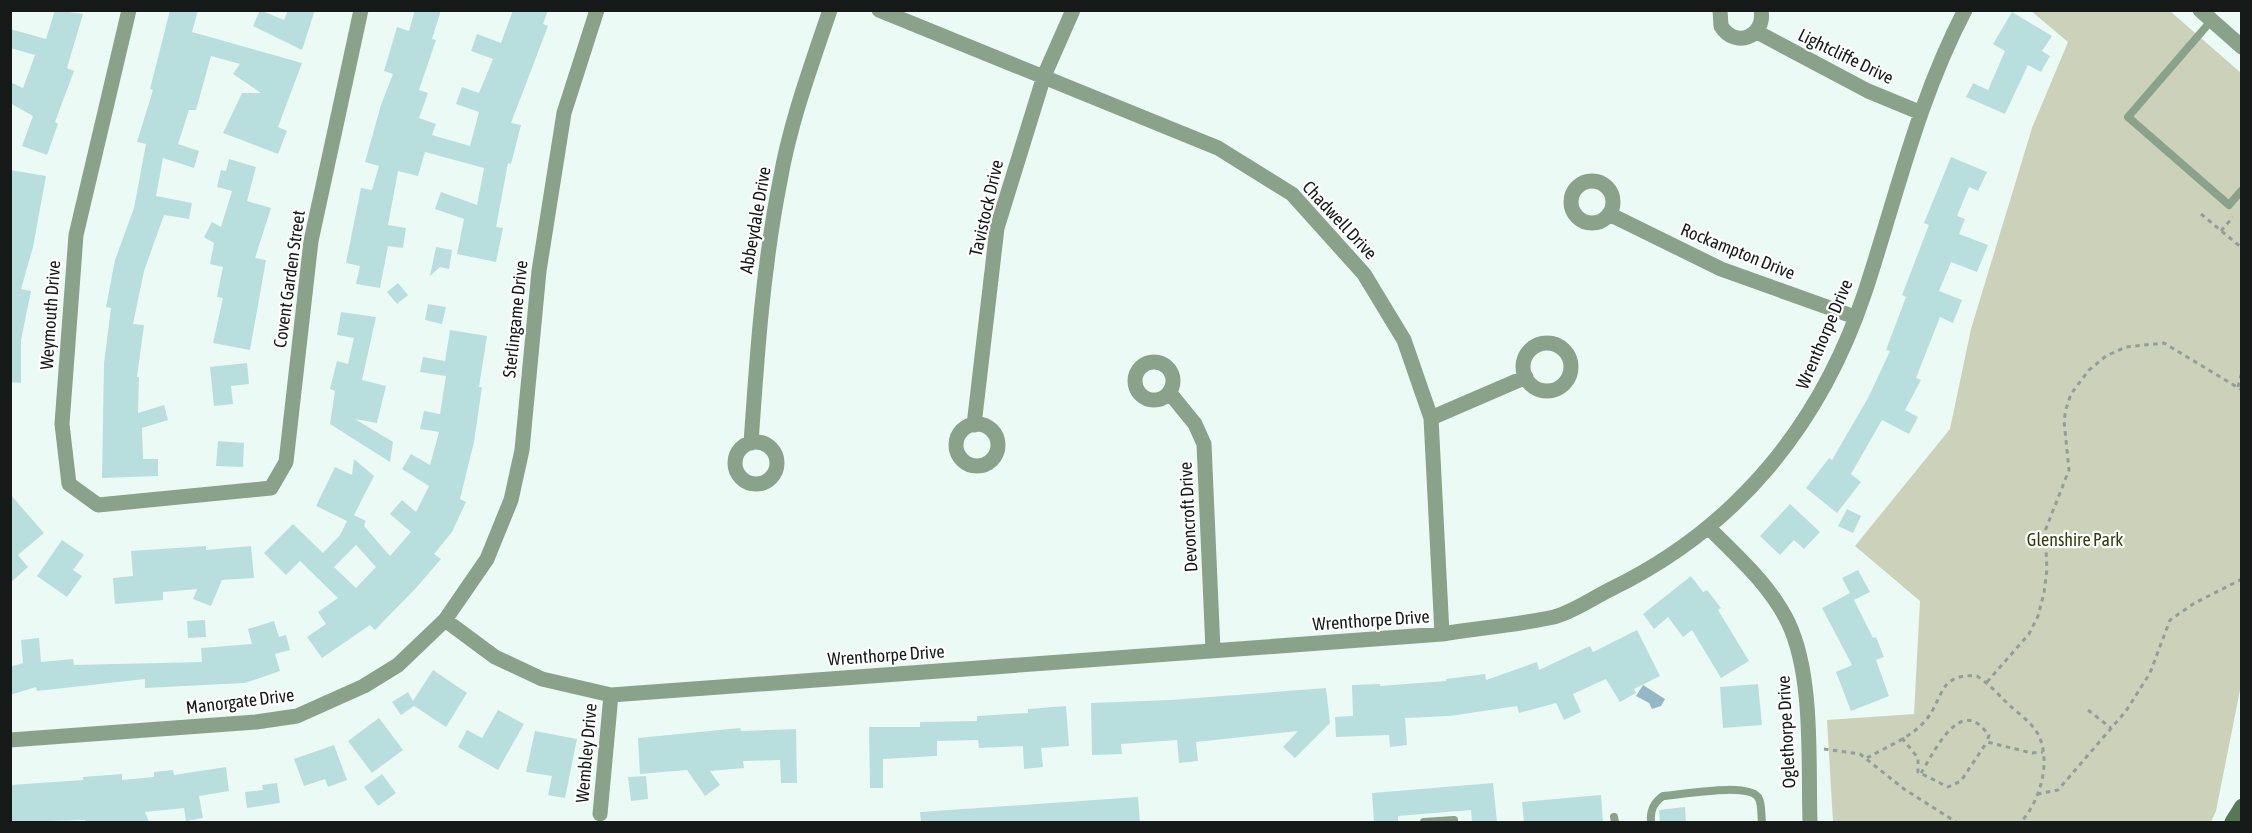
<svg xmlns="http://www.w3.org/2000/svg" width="2252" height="833" font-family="'Asap Condensed',sans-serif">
	<rect width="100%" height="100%" fill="#ecfaf5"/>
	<!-- green -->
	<path fill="#cbd2b9" d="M 2031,11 L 2170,11 L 2241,73 L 2242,680 L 2216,811 L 2211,822 L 1833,822 L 1827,720 L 1914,714 L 1920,601 L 1855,546 L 1950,429 L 1971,329 L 2032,128 L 2068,42 Z"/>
	<!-- water -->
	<path fill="#95b8c4" d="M 1643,685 L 1665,699 L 1661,706 L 1652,709 L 1649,703 L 1636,696 Z"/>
	<!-- building -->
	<path fill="#b8dfde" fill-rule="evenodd" d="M 55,10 L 83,14 L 67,68 L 74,71 L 55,122 L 58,124 L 47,155 L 22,146 L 33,116 L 10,103 L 10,82 L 23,88 L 35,55 L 10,48 L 10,29 L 46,39 Z
		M 170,10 L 198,10 L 192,32 L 302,63 L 278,127 L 287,131 L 278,154 L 223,133 L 242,93 L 261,93 L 233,74 L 240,64 L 211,56 L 196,110 L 189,110 L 178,144 L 199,151 L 194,168 L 163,158 L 156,196 L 192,203 L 189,219 L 164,215 L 144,271 L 133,324 L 144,325 L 137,377 L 139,377 L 138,413 L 164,405 L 168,420 L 142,428 L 143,459 L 158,459 L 158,476 L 102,478 L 104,363 L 111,308 L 106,307 L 115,260 L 134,208 L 146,144 L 137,142 L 153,90 L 150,89 Z
		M 260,10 L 284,20 L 288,10 L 315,10 L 302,50 L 253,26 Z
		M 415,10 L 441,10 L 432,39 L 436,40 L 419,90 L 428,93 L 419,118 L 436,124 L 432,135 L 470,146 L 479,112 L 456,104 L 462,87 L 479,93 L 493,59 L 471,51 L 477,34 L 501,43 L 513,10 L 548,10 L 543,24 L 548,26 L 511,123 L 521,125 L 511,164 L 508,163 L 496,227 L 503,228 L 496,262 L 457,254 L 464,219 L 435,209 L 441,192 L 477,205 L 484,168 L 425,152 L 418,176 L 398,171 L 388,225 L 406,228 L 403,248 L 388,246 L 380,288 L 356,284 L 360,266 L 346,263 L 361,188 L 372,190 L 379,166 L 365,162 L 381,105 L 393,74 L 384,71 L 397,27 L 409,31 Z
		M 2012,12 L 2052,36 L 2042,51 L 2050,56 L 2041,72 L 2028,65 L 2005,114 L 1966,97 L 1973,83 L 1988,90 L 2005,51 L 1993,44 Z
		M 1951,157 L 1987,172 L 1978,191 L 1969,187 L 1957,216 L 1965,219 L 1959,234 L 1988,245 L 1977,272 L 1951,262 L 1939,291 L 1962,300 L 1953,323 L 1940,317 L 1916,378 L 1921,380 L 1905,410 L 1918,417 L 1909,434 L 1882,420 L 1851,474 L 1861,482 L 1837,513 L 1806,488 L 1829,458 L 1832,460 L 1868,398 L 1890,351 L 1886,350 L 1906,297 L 1902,295 L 1929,225 L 1924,223 Z
		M 229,159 L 256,167 L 247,201 L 271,208 L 255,258 L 266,260 L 250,350 L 213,343 L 223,298 L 217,297 L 223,267 L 210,264 L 214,243 L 204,237 L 212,222 L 221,227 L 232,191 L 217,187 L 221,170 L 226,171 Z
		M 10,170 L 46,176 L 33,247 L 21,289 L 31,291 L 21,340 L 21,383 L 10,382 Z
		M 436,247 L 452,250 L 449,269 L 440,267 L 430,276 Z
		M 398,283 L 408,295 L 397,304 L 387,292 Z
		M 428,304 L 446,307 L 442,324 L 425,320 Z
		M 341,312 L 376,317 L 362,380 L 386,386 L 377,423 L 355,419 L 393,442 L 390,462 L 330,424 L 335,391 L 330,389 L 337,361 L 348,364 L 354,338 L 337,335 Z
		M 450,330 L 487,336 L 479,387 L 482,387 L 474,442 L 460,499 L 466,502 L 452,532 L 434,554 L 441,559 L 416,588 L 375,630 L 370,625 L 322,658 L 307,637 L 326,624 L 318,612 L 338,598 L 300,561 L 286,575 L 264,553 L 293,524 L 323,553 L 340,535 L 347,521 L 316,506 L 335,467 L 352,475 L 354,459 L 374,476 L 354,515 L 366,521 L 364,526 L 390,556 L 411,532 L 390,514 L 402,500 L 416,512 L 429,486 L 402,469 L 411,454 L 430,465 L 439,432 L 420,429 L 424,411 L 440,414 L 446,376 L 420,372 L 423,357 L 445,361 ZM 356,545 L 376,567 L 356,588 L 334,567 Z
		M 247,363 L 249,384 L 231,386 L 233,404 L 214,406 L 210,367 Z
		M 218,441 L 244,443 L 243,467 L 216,466 Z
		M 10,494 L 44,533 L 18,555 L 28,567 L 10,583 Z
		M 1790,504 L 1820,532 L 1804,549 L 1794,540 L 1780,555 L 1760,536 Z
		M 1847,509 L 1861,516 L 1853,533 L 1838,526 Z
		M 62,540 L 84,555 L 73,570 L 82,576 L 67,597 L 37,576 Z
		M 206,546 L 206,550 L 251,546 L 254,578 L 222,580 L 211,606 L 193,599 L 197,589 L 163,592 L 163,600 L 115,604 L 113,578 L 133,576 L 131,551 Z
		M 1858,570 L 1870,592 L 1854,600 L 1852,596 L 1873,638 L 1876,637 L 1884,657 L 1876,660 L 1889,696 L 1851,711 L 1836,672 L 1852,665 L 1822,608 L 1850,593 L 1842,578 Z
		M 1691,576 L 1703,592 L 1707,590 L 1721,608 L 1718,610 L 1749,661 L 1721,678 L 1692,630 L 1683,637 L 1668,617 L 1654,629 L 1643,614 Z
		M 205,620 L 206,637 L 188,638 L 187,621 Z
		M 274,621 L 279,637 L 286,635 L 290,650 L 275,654 L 280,671 L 245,683 L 145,688 L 145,679 L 37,691 L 36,687 L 10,695 L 10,667 L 23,663 L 21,640 L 39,638 L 41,662 L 73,659 L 74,665 L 202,662 L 201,648 L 252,644 L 248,629 Z
		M 1637,630 L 1660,676 L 1634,689 L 1636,693 L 1620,702 L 1606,679 L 1573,694 L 1581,712 L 1564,720 L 1556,703 L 1519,713 L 1517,706 L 1450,716 L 1405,718 L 1407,745 L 1390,747 L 1389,735 L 1336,737 L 1335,717 L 1353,716 L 1352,685 L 1380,684 L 1380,686 L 1446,681 L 1446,679 L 1485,674 L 1486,680 L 1537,662 L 1539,670 L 1590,646 L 1593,652 Z
		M 433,670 L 467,693 L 446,727 L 414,706 L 401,715 L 392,702 L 408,692 L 413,701 Z
		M 1758,684 L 1762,725 L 1723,728 L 1720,687 Z
		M 1326,688 L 1330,723 L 1295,758 L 1283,747 L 1298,731 L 1196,742 L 1198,761 L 1179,763 L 1177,740 L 1121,744 L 1122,754 L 1092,755 L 1091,703 L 1171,700 Z
		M 1066,706 L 1069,746 L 1041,748 L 1043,767 L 1024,769 L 1023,746 L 979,748 L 978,740 L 937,741 L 937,756 L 883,759 L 883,788 L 870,788 L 869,727 L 920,727 L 920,722 L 977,721 L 977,716 L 1028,713 L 1028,709 Z
		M 498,710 L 524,724 L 498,770 L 458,747 L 467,730 L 482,738 Z
		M 379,718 L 403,750 L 372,773 L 348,741 Z
		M 740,728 L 741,731 L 796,729 L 797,783 L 781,783 L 780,760 L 743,761 L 744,768 L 710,771 L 720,785 L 705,796 L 687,770 L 640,774 L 638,738 Z
		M 535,731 L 577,739 L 565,798 L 548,795 L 552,776 L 526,772 Z
		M 334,745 L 347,780 L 328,787 L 325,779 L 304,786 L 294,759 Z
		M 226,767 L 229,791 L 199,796 L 203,818 L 186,821 L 184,808 L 145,812 L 149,822 L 85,822 L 85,820 L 10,822 L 10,785 L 83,780 L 83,777 L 122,774 L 122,780 L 154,777 L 154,772 L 173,770 L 174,775 Z
		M 382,774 L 396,793 L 378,806 L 364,787 Z
		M 646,776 L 648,799 L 631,801 L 628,777 Z
		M 277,783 L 280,803 L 247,808 L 245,792 L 263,790 L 262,785 Z
		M 1493,783 L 1497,822 L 1472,822 L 1471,810 L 1398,816 L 1398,822 L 1374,822 L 1372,793 Z
		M 1601,795 L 1603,822 L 1524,822 L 1522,802 Z
		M 1138,797 L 1140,822 L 921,822 L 920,812 Z
		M 1685,807 L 1686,822 L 1660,822 L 1659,810 Z"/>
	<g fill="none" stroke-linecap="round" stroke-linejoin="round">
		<!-- path -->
		<path stroke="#939d99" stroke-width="3" stroke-dasharray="4.5 4.5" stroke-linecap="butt" d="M 2201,214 L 2242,248
			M 2221,231 L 2233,217
			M 2238,387 L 2242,371
			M 1987,682 L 2029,634 L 2038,616 L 2044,593 L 2047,569 L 2045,531 L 2069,470 L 2064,421 L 2066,409 L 2071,394 L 2089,370 L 2106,356 L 2126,347 L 2164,343 L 2242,390
			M 2088,710 L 2111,728
			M 1902,738 L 1918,758 L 1918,772 L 1948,787 L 1961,781 L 1987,742
			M 1824,749 L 1860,754 L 1904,789 L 1956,822
			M 1867,758 C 1886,747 1912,737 1926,720 C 1944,698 1938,673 1977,676 C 1989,684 1998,694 2008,704 C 2018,713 2031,722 2038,734 C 2052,761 2040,801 2021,822
			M 1921,773 C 1931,758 1952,711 1975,722 C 1980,724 1985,731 1989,735 L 1987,742 L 2032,753 L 2043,752
			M 2037,794 L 2058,790 L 2126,711 L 2150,673 L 2170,620 L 2193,604 L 2242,579"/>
		<!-- service -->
		<path stroke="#89a289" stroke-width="8" d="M 2211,21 L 2128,117 L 2229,205 L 2242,190
			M 1614,817 L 1615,822
			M 1424,822 L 1454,820 L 1454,822
			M 1651,822 C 1650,811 1653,803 1663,796 C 1680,795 1752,781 1759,799 C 1762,805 1761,815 1762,822"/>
		<!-- minor -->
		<path stroke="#89a289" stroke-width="15" d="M 129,10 L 76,235 L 62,424 L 69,484 L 98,505 L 271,488 L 286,462 L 311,241 L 361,10
			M 879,10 L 1218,148 L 1292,194 L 1364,274 L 1404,340 L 1431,418 L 1442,634
			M 1720,10 L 1721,26 C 1735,49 1766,37 1761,10
			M 1757,32 L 1868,91 L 1919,112
			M1571 202a21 21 0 1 1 42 0a21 21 0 1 1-42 0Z
			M 1609,214 L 1721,269 L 1855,317
			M1523 367a24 24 0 1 1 48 0a24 24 0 1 1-48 0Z
			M1135 381a19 19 0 1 1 38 0a19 19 0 1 1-38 0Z
			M 1169,392 L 1195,424 L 1204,444 L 1213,650
			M 1431,418 L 1526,377
			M956 445a21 21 0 1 1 42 0a21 21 0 1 1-42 0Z
			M 974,425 L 997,228 L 1044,76 L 1073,10
			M735 463a21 21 0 1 1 42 0a21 21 0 1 1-42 0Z
			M 751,443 C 757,355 763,267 780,181 C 790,123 811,66 830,10
			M 1708,527 C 1737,556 1770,585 1788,622 C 1814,676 1808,763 1810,822
			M 445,620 L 495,657 L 542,679 L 611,695 L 1442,634 C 1479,628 1517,625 1554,617 C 1573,612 1593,598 1611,589 C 1737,528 1821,424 1865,292 C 1897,195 1917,102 1965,10
			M 10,740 L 256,722 L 297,716 L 364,686 L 398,665 L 445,620 L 487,559 L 511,500 L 522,450 L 539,271 L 564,113 L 597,10
			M 600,814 L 611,695"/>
		<!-- tertiary -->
		<path stroke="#89a289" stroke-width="15" d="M 2200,10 L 2242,47"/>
		<!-- secondary -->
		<path stroke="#557956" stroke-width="15" d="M 2232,822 L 2242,806"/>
	</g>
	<g text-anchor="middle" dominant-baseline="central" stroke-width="4.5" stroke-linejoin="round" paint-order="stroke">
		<!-- street labels -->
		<g font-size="18" fill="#151a18" stroke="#fff">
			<text transform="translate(1846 56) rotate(26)">Lightcliffe Drive</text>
			<text transform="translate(986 208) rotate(-77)">Tavistock Drive</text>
			<text transform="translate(755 220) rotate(-80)">Abbeydale Drive</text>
			<text transform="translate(1340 220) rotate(47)">Chadwell Drive</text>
			<text transform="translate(1738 251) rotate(22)">Rockampton Drive</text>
			<text transform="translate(289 279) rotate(-82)">Covent Garden Street</text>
			<text transform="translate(50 315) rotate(-86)">Weymouth Drive</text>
			<text transform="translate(515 319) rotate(-84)">Sterlingame Drive</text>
			<text transform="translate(1824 334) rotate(-67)">Wrenthorpe Drive</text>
			<text transform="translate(1188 517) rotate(-93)">Devoncroft Drive</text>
			<text transform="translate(1371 620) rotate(-4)">Wrenthorpe Drive</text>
			<text transform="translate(886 655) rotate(-4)">Wrenthorpe Drive</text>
			<text transform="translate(240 701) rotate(-7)">Manorgate Drive</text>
			<text transform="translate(1786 732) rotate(-93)">Oglethorpe Drive</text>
			<text transform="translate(586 753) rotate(-85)">Wembley Drive</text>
		</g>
		<!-- park labels -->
		<g font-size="18" fill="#333d0c" stroke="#fff">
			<text x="2075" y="539">Glenshire Park</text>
		</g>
	</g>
	<!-- border -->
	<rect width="2252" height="833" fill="none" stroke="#151a18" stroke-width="24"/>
</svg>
